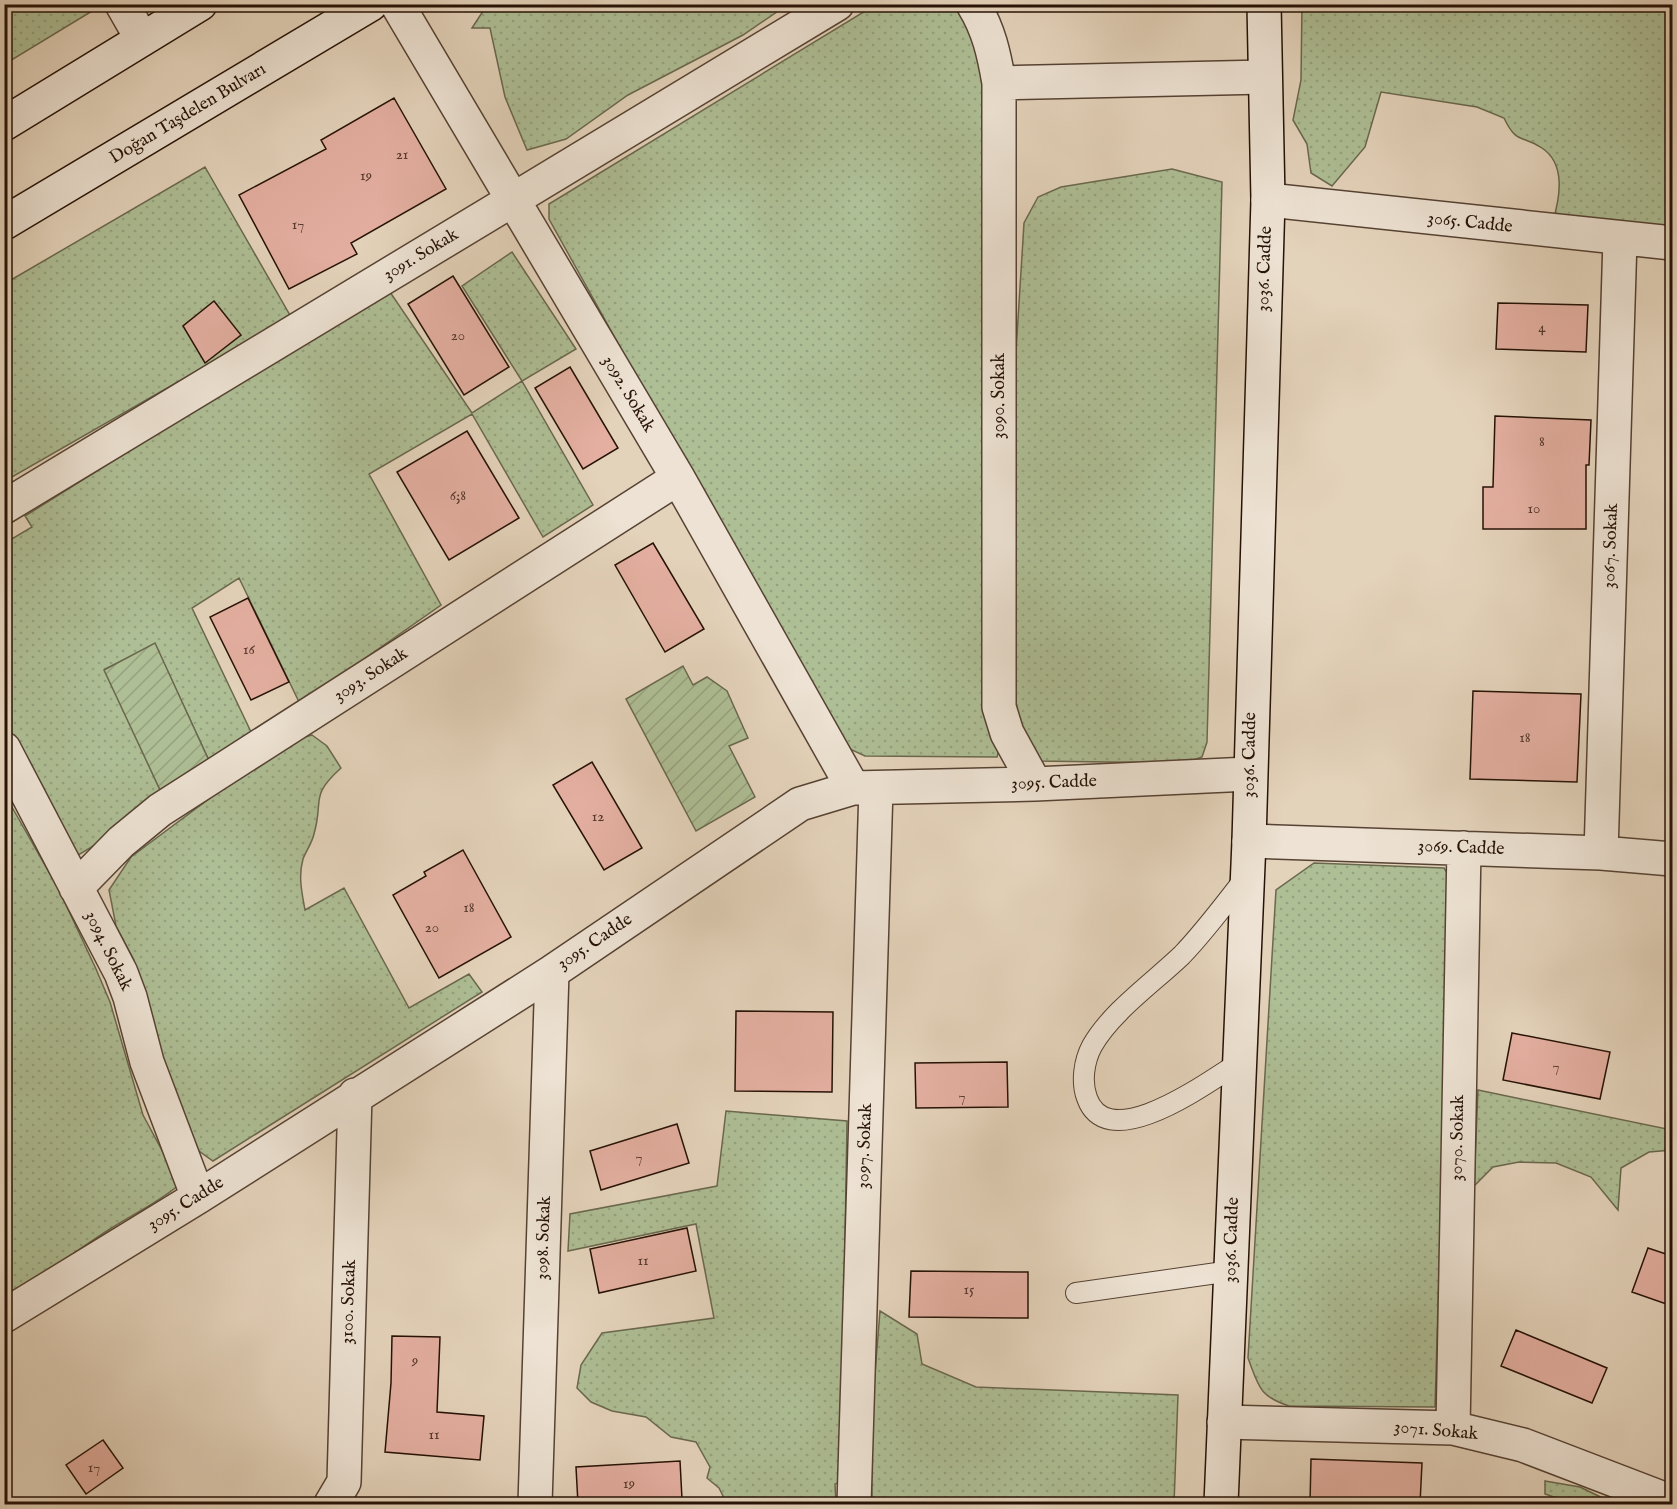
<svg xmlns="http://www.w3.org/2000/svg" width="1677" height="1509" font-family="'IM FELL English',serif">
	<defs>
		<pattern id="grass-dots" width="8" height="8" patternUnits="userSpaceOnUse" patternTransform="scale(1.5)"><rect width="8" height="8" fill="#aebe95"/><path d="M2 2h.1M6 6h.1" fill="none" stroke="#96a27f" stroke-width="1.8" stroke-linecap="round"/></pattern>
		<pattern id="garden-furrows" width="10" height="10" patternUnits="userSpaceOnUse" patternTransform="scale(1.5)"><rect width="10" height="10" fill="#aebe95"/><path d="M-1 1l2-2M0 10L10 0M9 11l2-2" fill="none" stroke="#96a27f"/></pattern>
	</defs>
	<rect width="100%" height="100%" fill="#e4d3bb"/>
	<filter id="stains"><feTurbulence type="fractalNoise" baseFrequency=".00333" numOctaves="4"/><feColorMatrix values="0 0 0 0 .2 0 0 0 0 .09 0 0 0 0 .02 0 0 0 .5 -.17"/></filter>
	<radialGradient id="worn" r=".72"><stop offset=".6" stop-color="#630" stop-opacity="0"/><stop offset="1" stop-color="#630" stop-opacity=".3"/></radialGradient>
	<!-- grass -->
	<path fill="url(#grass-dots)" stroke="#6a684e" stroke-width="1.5" d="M 5,4 L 102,4 L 102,5 L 5,64 Z
		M 487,5 L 487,4 L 787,5 L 743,35 L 628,95 L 566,139 L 527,150 L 505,97 L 490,28 L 472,28 Z
		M 875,5 L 950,5 L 965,12 L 982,39 L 992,211 L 983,711 L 999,750 L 997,757 L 865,756 L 841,745 L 549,219 L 549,204 Z
		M 1302,5 L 1672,5 L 1672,229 L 1553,221 C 1560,197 1566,164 1542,148 C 1521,134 1517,145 1504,118 L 1477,107 L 1381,92 L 1365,147 L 1332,186 L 1311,173 L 1307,144 L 1293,120 L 1301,80 Z
		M 205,167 L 291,317 L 5,481 L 4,284 Z
		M 1172,169 L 1222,182 L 1207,742 L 1202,757 L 1185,763 L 1035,761 L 1024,739 L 1016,704 L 1012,416 L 1024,223 L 1038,197 L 1061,187 Z
		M 512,252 L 576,349 L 522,381 L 593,505 L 543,537 L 472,414 L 369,474 L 441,605 L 300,704 L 239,578 L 192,608 L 252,734 L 211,765 L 155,644 L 105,669 L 161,792 L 115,833 L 75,857 L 5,720 L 5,543 L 32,527 L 25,516 L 388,289 L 472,413 L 522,381 L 462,286 Z
		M 312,735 L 327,746 L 341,768 C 309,797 324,799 314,834 C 312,843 306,851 303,859 C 298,877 302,893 305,910 L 344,888 L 409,1008 L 469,974 L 482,992 L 213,1161 L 192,1146 L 142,1005 L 134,960 L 116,926 L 109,890 L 131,857 L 269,754 L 291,741 Z
		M 4,793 L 59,890 L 96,969 L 110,1002 L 143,1115 L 180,1184 C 158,1203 133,1214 110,1229 C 74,1252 41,1278 4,1299 Z
		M 1314,863 L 1444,868 L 1451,879 L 1435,1407 L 1289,1406 C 1259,1396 1259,1387 1248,1358 L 1276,890 Z
		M 1478,1090 L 1672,1130 L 1672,1150 L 1649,1152 L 1621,1168 L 1618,1210 L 1591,1177 L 1556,1163 L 1519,1162 L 1493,1167 L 1474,1186 Z
		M 726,1111 L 847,1121 L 841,1482 L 835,1484 L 836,1504 L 727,1504 L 719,1488 L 707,1478 L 710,1467 L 696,1442 L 671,1437 L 646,1417 L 612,1411 L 591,1402 L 577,1388 L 581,1365 L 602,1333 L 714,1318 L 696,1224 L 568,1251 L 570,1214 L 717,1186 Z
		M 880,1311 L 917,1334 L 922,1364 L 976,1387 L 1178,1395 L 1174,1504 L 872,1504 L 871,1424 Z
		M 1545,1481 L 1580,1487 L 1615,1504 L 1574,1504 L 1545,1494 Z"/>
	<!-- garden -->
	<path fill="url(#garden-furrows)" stroke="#6a684e" stroke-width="1.5" d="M 155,643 L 211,765 L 161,792 L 104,670 Z
		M 683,666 L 693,685 L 707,677 L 727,691 L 748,738 L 729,746 L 755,797 L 696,831 L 626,699 Z"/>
	<!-- building -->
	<path fill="#e4afa1" stroke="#261206" stroke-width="1.5" d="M 394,98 L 446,189 L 351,243 L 357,254 L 289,289 L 239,195 L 326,149 L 321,140 Z
		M 453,276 L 509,367 L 464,395 L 408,304 Z
		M 214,301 L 241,335 L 205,363 L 183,326 Z
		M 1498,303 L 1588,305 L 1586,352 L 1496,349 Z
		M 570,367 L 618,448 L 583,469 L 535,388 Z
		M 1495,416 L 1591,420 L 1589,465 L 1586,465 L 1586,529 L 1483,529 L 1483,487 L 1493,487 Z
		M 467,431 L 519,518 L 449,560 L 397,472 Z
		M 653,543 L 704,629 L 665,652 L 615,565 Z
		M 248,598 L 289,682 L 251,700 L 210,617 Z
		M 1473,691 L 1581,694 L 1577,782 L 1470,779 Z
		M 592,762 L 642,848 L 604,870 L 553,785 Z
		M 463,850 L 511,937 L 439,978 L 393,895 L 426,876 L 424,872 Z
		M 736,1011 L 833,1012 L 832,1092 L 735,1091 Z
		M 1512,1033 L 1610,1052 L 1600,1099 L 1503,1080 Z
		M 1007,1062 L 1008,1107 L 916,1108 L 915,1063 Z
		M 677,1124 L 689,1163 L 601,1190 L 590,1151 Z
		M 687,1228 L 696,1271 L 599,1293 L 590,1249 Z
		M 1648,1248 L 1672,1256 L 1672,1306 L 1632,1292 Z
		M 911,1271 L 1028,1272 L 1028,1318 L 909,1317 Z
		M 1516,1330 L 1607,1368 L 1592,1403 L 1501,1366 Z
		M 392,1336 L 440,1337 L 437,1412 L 484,1416 L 480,1460 L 385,1452 L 391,1383 Z
		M 103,1440 L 123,1468 L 86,1494 L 66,1465 Z
		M 1311,1459 L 1422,1463 L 1420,1504 L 1310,1504 Z
		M 680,1461 L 682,1499 L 578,1504 L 576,1467 Z"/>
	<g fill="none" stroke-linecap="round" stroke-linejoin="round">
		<!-- lane casing -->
		<g stroke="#564233" stroke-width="22">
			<path id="lane" d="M 1240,1062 C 1209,1081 1108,1157 1087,1098 C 1081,1082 1084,1061 1092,1046 C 1111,1012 1154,982 1182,955 C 1205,931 1225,904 1246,877
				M 1076,1293 L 1231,1271"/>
		</g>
		<!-- street casing -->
		<g stroke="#564233" stroke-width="36">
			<path id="street" d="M 122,4 L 142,39
				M 397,4 L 678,478 L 853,788
				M 973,4 C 989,30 994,54 999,83 L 999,707 L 1007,733 L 1035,784
				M 999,83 L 1265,77
				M 1268,200 L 1672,243
				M 4,507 L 837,4
				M 4,749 L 121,973 L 130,997 L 147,1062 L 198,1197
				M 1249,841 L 1601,853 L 1672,859
				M 1601,853 L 1620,239
				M 76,888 L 121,842 L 160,810 L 678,478
				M 4,1316 L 198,1197 L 552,972 L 800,804 L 853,788 L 1035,784 L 1249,774
				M 1224,1422 L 1453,1428 L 1523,1445 L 1672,1502
				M 1453,1428 L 1464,848
				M 331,1504 L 344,1482 L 355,1095
				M 535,1504 L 552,972
				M 854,1504 L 876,788"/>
		</g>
		<!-- secondary casing -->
		<g stroke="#261206" stroke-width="36">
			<path id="secondary" d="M 4,124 L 200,4
				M 4,223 L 371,4
				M 1221,1504 L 1249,841 L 1268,200 L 1264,4"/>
		</g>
		<!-- lane -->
		<use href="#lane" stroke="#ede2d3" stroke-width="20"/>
		<!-- street -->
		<use href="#street" stroke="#ede2d3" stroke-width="33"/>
		<!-- secondary -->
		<use href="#secondary" stroke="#ede2d3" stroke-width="33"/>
	</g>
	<g text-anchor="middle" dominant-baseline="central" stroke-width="4.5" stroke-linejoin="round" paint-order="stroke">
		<!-- number labels -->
		<g font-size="15" fill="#56392d">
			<text x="402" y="154">21</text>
			<text x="366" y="175">19</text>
			<text x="298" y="224">17</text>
			<text x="1542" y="327">4</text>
			<text x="458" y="335">20</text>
			<text x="1542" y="441">8</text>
			<text x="458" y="495">6;8</text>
			<text x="1534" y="508">10</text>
			<text x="249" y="649">16</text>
			<text x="1525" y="737">18</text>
			<text x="598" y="816">12</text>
			<text x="469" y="907">18</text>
			<text x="432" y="927">20</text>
			<text x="1556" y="1066">7</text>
			<text x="962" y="1096">7</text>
			<text x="639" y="1157">7</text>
			<text x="643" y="1260">11</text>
			<text x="969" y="1289">15</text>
			<text x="415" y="1360">9</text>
			<text x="434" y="1434">11</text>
			<text x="94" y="1467">17</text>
			<text x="629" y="1483">19</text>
		</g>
		<!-- street labels -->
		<g font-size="18" fill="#261206" stroke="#ede2d3">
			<text transform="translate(188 114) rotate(-31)">Doğan Taşdelen Bulvarı</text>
			<text transform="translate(1470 223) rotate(6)">3065. Cadde</text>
			<text transform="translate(421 255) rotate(-31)">3091. Sokak</text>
			<text transform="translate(1265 269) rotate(-88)">3036. Cadde</text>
			<text transform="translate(628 394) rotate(59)">3092. Sokak</text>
			<text transform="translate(999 396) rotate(-90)">3090. Sokak</text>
			<text transform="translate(1611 546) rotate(-88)">3067. Sokak</text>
			<text transform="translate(371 675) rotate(-33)">3093. Sokak</text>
			<text transform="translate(1250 755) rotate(-89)">3036. Cadde</text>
			<text transform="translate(1054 783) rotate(-2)">3095. Cadde</text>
			<text transform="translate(1461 848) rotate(2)">3069. Cadde</text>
			<text transform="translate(595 942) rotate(-34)">3095. Cadde</text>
			<text transform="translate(108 951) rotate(64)">3094. Sokak</text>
			<text transform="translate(1458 1138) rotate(-89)">3070. Sokak</text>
			<text transform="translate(865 1146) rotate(-88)">3097. Sokak</text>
			<text transform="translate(186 1204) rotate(-32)">3095. Cadde</text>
			<text transform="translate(544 1238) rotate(-88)">3098. Sokak</text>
			<text transform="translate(1232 1240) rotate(-88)">3036. Cadde</text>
			<text transform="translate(349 1302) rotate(-88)">3100. Sokak</text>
			<text transform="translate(1436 1431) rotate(5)">3071. Sokak</text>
		</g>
	</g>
	<!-- margin -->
	<rect width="1677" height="1509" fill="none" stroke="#e4d3bb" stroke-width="24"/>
	<rect x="6" y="6" width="1665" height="1497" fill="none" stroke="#261206" stroke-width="3"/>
	<rect x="12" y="12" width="1653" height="1485" fill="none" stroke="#261206" stroke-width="1.5"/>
	<rect width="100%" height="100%" filter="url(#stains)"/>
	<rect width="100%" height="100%" fill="url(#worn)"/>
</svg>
